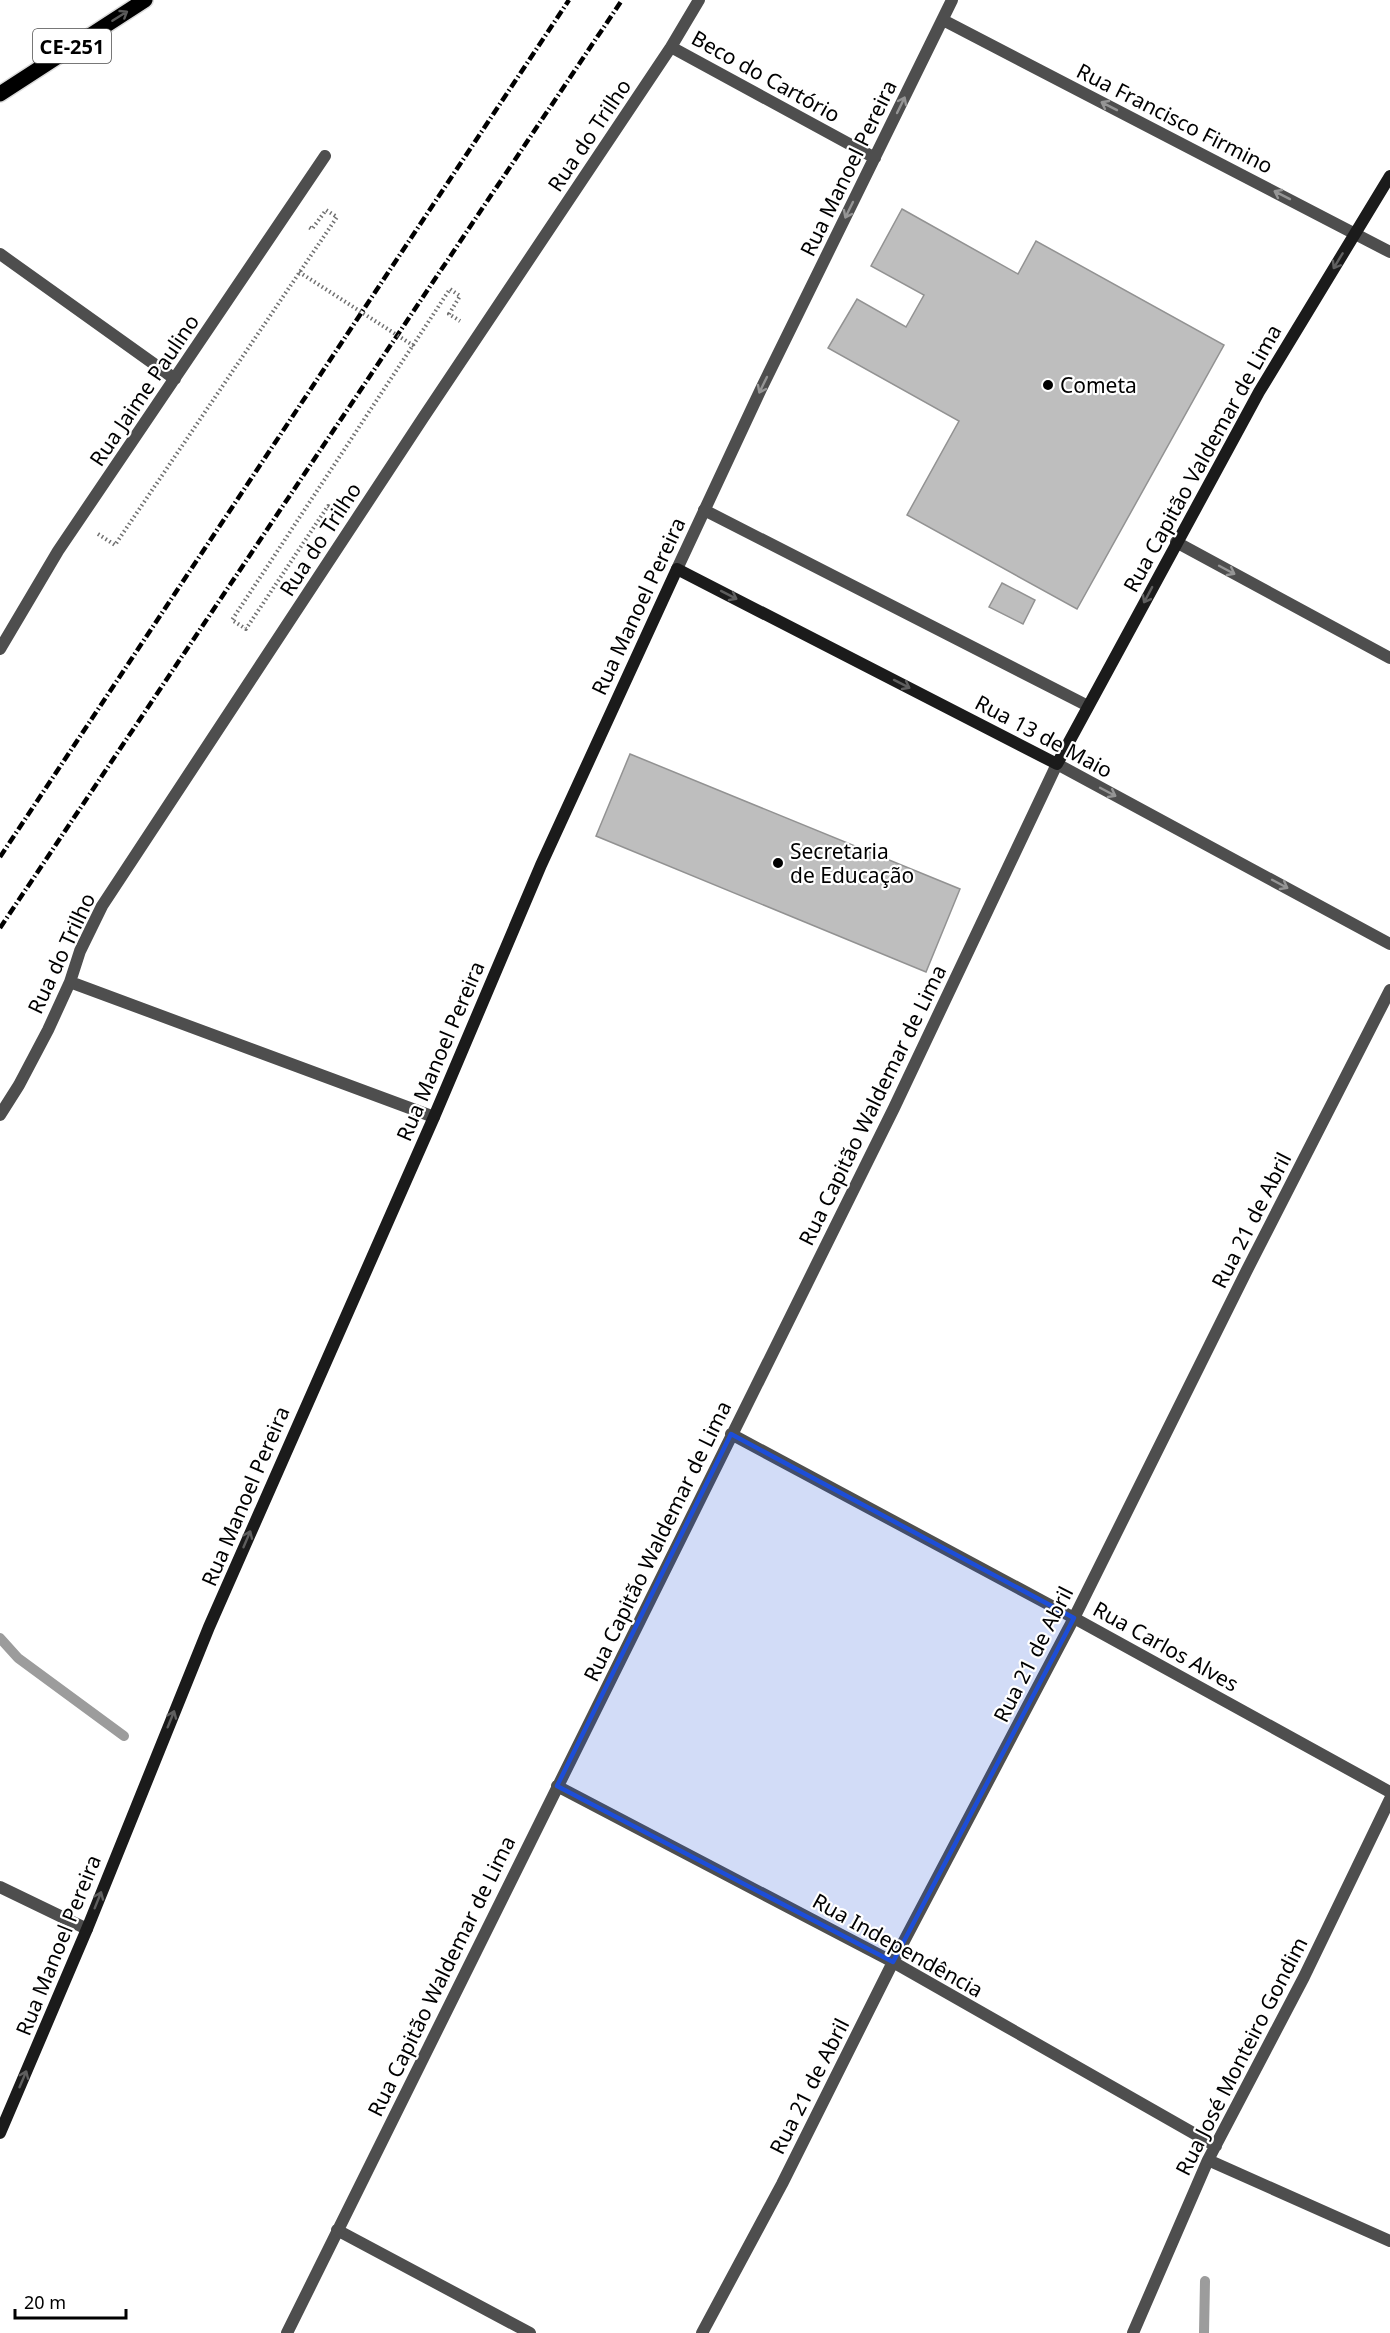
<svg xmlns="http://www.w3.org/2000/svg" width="1390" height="2333" font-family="'Noto Sans',sans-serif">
	<rect width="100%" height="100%" fill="#fff"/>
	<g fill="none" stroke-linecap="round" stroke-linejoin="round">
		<!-- stream -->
		<path stroke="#9c9c9c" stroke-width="10" d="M 0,1638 L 18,1658 L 124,1736
			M 1204,2333 L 1205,2281"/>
	</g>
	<!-- building -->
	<path fill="#bebebe" stroke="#929292" stroke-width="1.5" d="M 902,209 L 1018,274 L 1036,241 L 1224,345 L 1077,609 L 907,515 L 959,421 L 828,348 L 857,299 L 906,327 L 924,295 L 871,266 Z
		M 1002,583 L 1035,600 L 1023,624 L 989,607 Z
		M 630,754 L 960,889 L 926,972 L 596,836 Z"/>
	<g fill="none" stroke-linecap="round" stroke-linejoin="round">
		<!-- primary casing -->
		<g stroke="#dbdbdb" stroke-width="18">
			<path id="primary" d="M 0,94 L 145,0"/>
		</g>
		<!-- path -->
		<path stroke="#707070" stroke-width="4" stroke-dasharray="1.5 3" stroke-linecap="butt" d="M 333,509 L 328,506 L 246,629 L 232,620 L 450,289 L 460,296 L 449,314 L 460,321
			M 98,534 L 115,545 L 337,217 L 326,210 L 312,229 L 307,226"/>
		<!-- lane -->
		<path stroke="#4e4e4e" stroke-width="12" d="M 704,510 L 1088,706"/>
		<!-- street -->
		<path stroke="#4e4e4e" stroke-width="12" d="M 943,20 L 1390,252
			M 671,47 L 875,158
			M 0,254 L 175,379
			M 1176,542 L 1390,658
			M 677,569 L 761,389 L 952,0
			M 0,649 L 58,551 L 325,156
			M 70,982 L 434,1117
			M 0,1115 L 19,1085 L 48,1030 L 70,982 L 80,951 L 102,906 L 423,418 L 671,47 L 699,0
			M 731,1434 L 1074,1618 L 1390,1792
			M 557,1786 L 893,1962 L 1216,2146
			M 0,1887 L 87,1929
			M 1208,2160 L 1390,2241
			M 337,2230 L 530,2333
			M 287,2333 L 894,1108 L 1057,764 L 1390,944
			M 702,2333 L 782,2184 L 893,1962 L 1074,1618 L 1246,1272 L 1390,990
			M 1133,2333 L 1208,2160 L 1304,1977 L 1390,1799"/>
		<!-- secondary -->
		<path stroke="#1b1b1b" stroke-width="12" d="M 0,2133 L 87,1929 L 209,1627 L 434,1117 L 541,865 L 677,569 L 1057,764 L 1259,392 L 1390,176"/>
		<!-- primary -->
		<use href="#primary" stroke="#000" stroke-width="15"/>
		<!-- rail -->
		<path stroke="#000" stroke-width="4.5" stroke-dasharray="9 3 1.5 3" stroke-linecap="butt" d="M 0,857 L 569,0
			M 0,928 L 622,0"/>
		<!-- path-bridge -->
		<path stroke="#707070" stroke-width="4" stroke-dasharray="1.5 3" stroke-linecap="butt" d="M 299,272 L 414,346"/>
	</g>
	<!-- one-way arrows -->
	<defs><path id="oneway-shaft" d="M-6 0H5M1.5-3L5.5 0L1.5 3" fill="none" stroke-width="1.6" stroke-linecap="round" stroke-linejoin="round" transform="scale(1.5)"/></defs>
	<use stroke="#595959" href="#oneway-shaft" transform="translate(120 16) rotate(-32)"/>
	<g stroke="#959595">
		<use href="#oneway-shaft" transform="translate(901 105) rotate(-64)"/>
		<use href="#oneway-shaft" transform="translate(1109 106) rotate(-153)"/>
		<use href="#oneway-shaft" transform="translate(1282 195) rotate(-153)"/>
		<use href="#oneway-shaft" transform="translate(849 210) rotate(116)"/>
		<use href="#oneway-shaft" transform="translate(763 385) rotate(116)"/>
		<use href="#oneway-shaft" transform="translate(1227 570) rotate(28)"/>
		<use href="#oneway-shaft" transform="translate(1108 792) rotate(28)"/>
		<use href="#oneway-shaft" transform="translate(1280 884) rotate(28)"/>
	</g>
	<g stroke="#5f5f5f">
		<use href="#oneway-shaft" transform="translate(1338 261) rotate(121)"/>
		<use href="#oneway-shaft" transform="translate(729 595) rotate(27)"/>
		<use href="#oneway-shaft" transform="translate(1148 595) rotate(118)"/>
		<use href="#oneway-shaft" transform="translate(902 684) rotate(27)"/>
		<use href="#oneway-shaft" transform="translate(247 1539) rotate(-67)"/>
		<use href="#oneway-shaft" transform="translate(171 1719) rotate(-68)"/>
		<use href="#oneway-shaft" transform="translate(98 1900) rotate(-68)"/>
		<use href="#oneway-shaft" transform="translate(23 2079) rotate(-67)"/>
	</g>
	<!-- marked area -->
	<path fill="#1d4ed8" fill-opacity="0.2" stroke="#1d4ed8" stroke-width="4.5" stroke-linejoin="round" d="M 731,1434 L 1074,1618 L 893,1962 L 557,1786 Z"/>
	<!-- markers -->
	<g fill="#000" stroke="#fff" stroke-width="2">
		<circle cx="1048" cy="385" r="6"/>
		<circle cx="778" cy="863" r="6"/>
	</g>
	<g text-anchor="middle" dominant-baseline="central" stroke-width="4.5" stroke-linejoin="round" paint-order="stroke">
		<!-- shield labels -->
		<rect fill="#fff" stroke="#4c4c4c" stroke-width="1.5" x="33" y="29" width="78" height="34" rx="4.5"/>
		<g font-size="20" font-weight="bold" fill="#000">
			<text x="72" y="46">CE-251</text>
		</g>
		<!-- street labels -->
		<g font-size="21" fill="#000" stroke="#fff">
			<text transform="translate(766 76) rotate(29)">Beco do Cartório</text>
			<text transform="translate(1175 118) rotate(27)">Rua Francisco Firmino</text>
			<text transform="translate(589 135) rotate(-56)">Rua do Trilho</text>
			<text transform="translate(848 168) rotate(-64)">Rua Manoel Pereira</text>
			<text transform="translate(144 390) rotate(-56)">Rua Jaime Paulino</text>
			<text transform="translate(1202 458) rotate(-61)">Rua Capitão Valdemar de Lima</text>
			<text transform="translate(320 539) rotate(-57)">Rua do Trilho</text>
			<text transform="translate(638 606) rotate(-65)">Rua Manoel Pereira</text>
			<text transform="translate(1044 736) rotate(28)">Rua 13 de Maio</text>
			<text transform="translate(61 953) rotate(-65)">Rua do Trilho</text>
			<text transform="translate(440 1051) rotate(-67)">Rua Manoel Pereira</text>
			<text transform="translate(872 1105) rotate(-64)">Rua Capitão Waldemar de Lima</text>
			<text transform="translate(1251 1220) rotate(-63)">Rua 21 de Abril</text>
			<text transform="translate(245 1496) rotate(-67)">Rua Manoel Pereira</text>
			<text transform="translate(657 1541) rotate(-64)">Rua Capitão Waldemar de Lima</text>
			<text transform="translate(1166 1646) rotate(29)">Rua Carlos Alves</text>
			<text transform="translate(1033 1654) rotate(-63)">Rua 21 de Abril</text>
			<text transform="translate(58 1945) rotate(-68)">Rua Manoel Pereira</text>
			<text transform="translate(898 1945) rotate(29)">Rua Independência</text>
			<text transform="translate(441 1976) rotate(-64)">Rua Capitão Waldemar de Lima</text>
			<text transform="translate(1241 2056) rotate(-63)">Rua José Monteiro Gondim</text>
			<text transform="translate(809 2086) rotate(-63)">Rua 21 de Abril</text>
		</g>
		<!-- poi labels -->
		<g font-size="21" fill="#000" stroke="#fff" text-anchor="start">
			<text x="1060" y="385">Cometa</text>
			<text x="790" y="851">Secretaria<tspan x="790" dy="24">de Educação</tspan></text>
		</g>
	</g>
	<!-- scale -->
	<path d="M15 2309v9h111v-9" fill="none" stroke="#000000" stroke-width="3"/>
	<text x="24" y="2309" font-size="18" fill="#000000" stroke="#ffffff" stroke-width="4.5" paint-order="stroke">20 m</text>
</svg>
